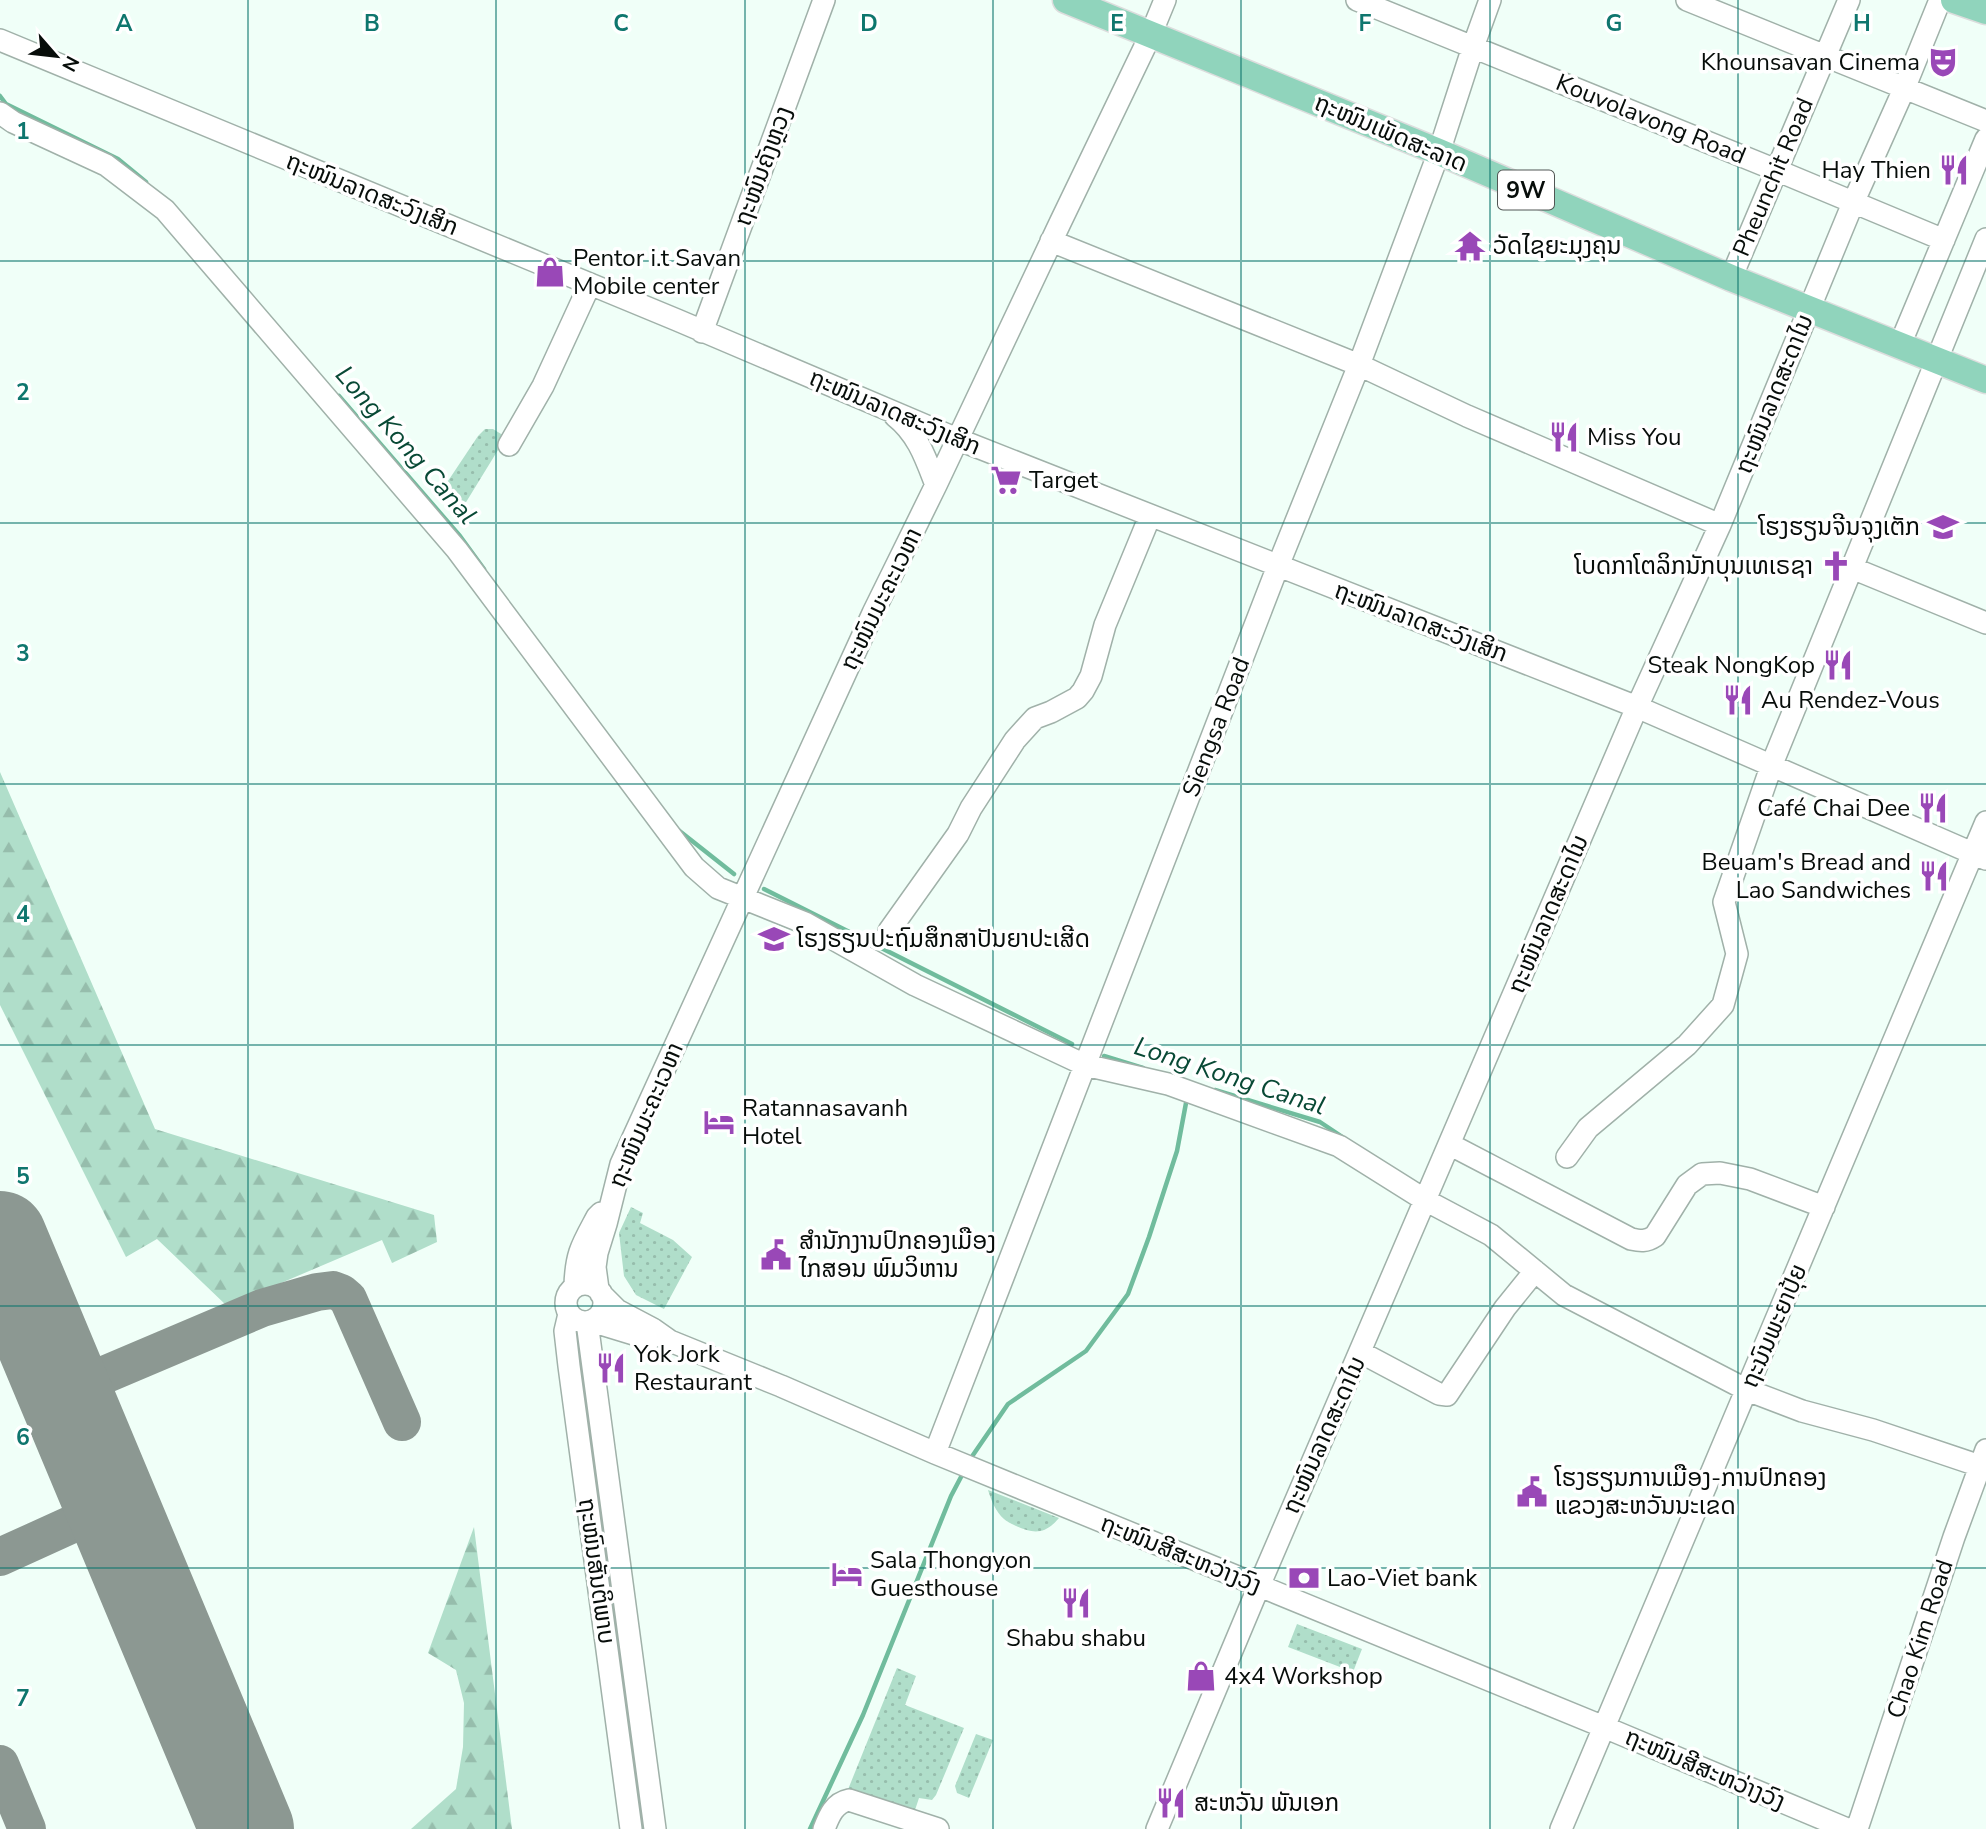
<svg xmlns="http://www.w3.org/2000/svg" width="1986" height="1829" font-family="'Nunito Sans','Noto Sans Lao',sans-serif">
	<defs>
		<pattern id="grass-dots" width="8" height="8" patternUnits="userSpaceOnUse" patternTransform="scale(1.75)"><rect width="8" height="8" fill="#b0deca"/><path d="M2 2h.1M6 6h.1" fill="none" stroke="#96bdac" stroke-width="1.8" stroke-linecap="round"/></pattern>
		<pattern id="forest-firs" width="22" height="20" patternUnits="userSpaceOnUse" patternTransform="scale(1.75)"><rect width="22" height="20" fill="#b0deca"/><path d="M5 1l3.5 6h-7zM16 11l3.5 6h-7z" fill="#96bdac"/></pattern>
	</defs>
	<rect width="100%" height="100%" fill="#f0fff8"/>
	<!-- grass -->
	<path fill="url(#grass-dots)" d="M 485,429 L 493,429 L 506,437 L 460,512 L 442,490 L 478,436 Z
		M 631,1207 L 643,1213 L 640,1223 L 673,1240 L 692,1257 L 664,1309 L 636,1295 L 624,1276 L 619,1233 Z
		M 988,1490 L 1059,1518 C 1045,1535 1033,1534 1014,1525 C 1012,1524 1006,1521 1004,1519 C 996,1512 991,1500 988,1490 Z
		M 1297,1624 L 1362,1649 L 1353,1672 L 1288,1647 Z
		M 897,1668 L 916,1676 L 905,1705 L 964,1728 L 936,1795 L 932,1800 L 919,1798 L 913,1816 L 847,1792 Z
		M 976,1734 L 993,1740 L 969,1798 L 957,1793 L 955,1786 Z"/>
	<!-- forest -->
	<path fill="url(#forest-firs)" d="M 0,772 L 155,1129 L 434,1215 L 437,1242 L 392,1263 L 382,1240 L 227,1306 L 157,1239 L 126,1257 L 0,1005 Z
		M 474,1527 L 512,1829 L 411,1829 L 456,1789 L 463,1747 L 464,1703 L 456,1670 L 428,1653 Z"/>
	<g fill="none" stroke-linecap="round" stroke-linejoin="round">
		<!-- stream -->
		<path stroke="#70bc9d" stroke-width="4.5" d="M 0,96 L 6,104 L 118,159 L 146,182
			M 339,396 L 460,536 L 484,569
			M 677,829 L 734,874
			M 764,889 L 1072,1044
			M 1104,1056 L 1143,1068
			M 1215,1090 L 1320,1122 L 1341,1136
			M 973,1455 L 1008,1404 L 1086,1351 L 1128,1294 L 1149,1237 L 1177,1151 L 1186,1103
			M 810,1829 L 863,1715 L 951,1496 L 961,1477"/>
		<!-- taxiway -->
		<path stroke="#8c9892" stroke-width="38" d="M 64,1392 L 262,1308 L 317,1292 L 333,1290 L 341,1293 L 348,1299 L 402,1422
			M 0,1557 L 112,1506
			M 0,1764 L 27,1829"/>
		<!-- runway -->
		<path stroke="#8c9892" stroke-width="94" d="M 0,1238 L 247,1829"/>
		<!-- minor casing -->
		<g stroke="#a0b1a9" stroke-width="24">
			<path id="minor" d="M 1357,0 L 1776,170 L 1944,240
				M 1687,0 L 1986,121
				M 0,40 L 677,320 L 957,439 L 1637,707 L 1986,859
				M 0,113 L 13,122 L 106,165 L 165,210 L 457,550 L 694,867 L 718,888 L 805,923 L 915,985 L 1085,1065 L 1168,1084 L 1339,1146 L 1425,1200 L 1491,1235 L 1564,1295 L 1747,1390 L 1802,1411 L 1873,1430 L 1986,1468
				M 1051,241 L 1359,365 L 1467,416 L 1720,525
				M 1731,278 L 1849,0
				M 702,332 L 824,0
				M 1899,347 L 1986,139
				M 895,416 C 918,434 926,459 936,485
				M 509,445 L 543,386 L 590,284
				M 1852,568 L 1986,623
				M 889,931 L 958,834 L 971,808 L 1015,740 L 1035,718 L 1051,712 L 1077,698 L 1083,691 L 1091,676 L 1105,625 L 1150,516
				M 1449,1144 L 1631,1239 C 1640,1241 1646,1242 1655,1236 L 1687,1185 L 1702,1174 L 1720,1173 L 1750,1179 L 1824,1207
				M 1567,1157 L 1588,1128 L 1687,1045 L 1723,1005 L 1737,954 L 1724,902 L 1772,764 L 1986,239
				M566 1303a19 19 0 1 1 38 0a19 19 0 1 1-38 0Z
				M 575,1286 C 576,1253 582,1245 597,1217 L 601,1213
				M 598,1289 L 595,1267 L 597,1253 L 606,1224 L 621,1164 L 873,613 L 936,485 L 1060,223 L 1151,34 L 1165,0
				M 601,1294 L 617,1310 L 653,1329 L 670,1341 L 781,1386 L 935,1453 L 1604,1727 L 1847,1829
				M 569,1314 L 565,1331 L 569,1366 L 631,1829
				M 591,1321 L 650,1339
				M 587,1322 L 655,1829
				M 1360,1352 L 1439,1394 L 1447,1395 L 1505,1308 L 1535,1271
				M 935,1453 L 1278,566 L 1359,365 L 1439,152 L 1473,47 L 1490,0
				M 824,1829 C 829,1816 834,1803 849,1800 L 938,1829
				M 1157,1829 L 1259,1586 L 1637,707 L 1720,525 L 1853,203 L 1904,89 L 1940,0
				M 1561,1829 L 1986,822
				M 1857,1829 L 1954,1537 L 1986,1450"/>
		</g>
		<!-- major casing -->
		<g stroke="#dcdddd" stroke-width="29">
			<path id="major" d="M 1066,0 L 1439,152 L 1731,278 L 1986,380
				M 1954,0 L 1986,11"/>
		</g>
		<!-- minor -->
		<use href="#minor" stroke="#fff" stroke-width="21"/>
		<!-- major -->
		<use href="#major" stroke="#90d4bc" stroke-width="26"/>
	</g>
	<!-- grid -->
	<path fill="none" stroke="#0f766e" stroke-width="2" stroke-opacity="0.55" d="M 248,0 L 248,1829M 496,0 L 496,1829M 745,0 L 745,1829M 993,0 L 993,1829M 1241,0 L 1241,1829M 1490,0 L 1490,1829M 1738,0 L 1738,1829M 0,261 L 1986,261M 0,523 L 1986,523M 0,784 L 1986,784M 0,1045 L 1986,1045M 0,1306 L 1986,1306M 0,1568 L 1986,1568"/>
	<!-- icons -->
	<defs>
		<g id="theatre-bare" transform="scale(2.415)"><path d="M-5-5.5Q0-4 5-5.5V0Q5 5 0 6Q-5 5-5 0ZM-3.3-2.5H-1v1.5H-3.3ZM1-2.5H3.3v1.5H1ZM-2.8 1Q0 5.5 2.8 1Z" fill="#9948b7" stroke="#fff" stroke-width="2.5" paint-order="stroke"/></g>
		<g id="restaurant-bare" transform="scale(2.415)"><path d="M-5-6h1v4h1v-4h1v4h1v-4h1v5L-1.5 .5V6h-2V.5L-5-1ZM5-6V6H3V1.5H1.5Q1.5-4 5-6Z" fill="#9948b7" stroke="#fff" stroke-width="2.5" paint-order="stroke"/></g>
		<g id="temple-bare" transform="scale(2.415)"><path d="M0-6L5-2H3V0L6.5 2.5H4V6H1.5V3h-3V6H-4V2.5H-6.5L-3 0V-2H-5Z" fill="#9948b7" stroke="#fff" stroke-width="2.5" paint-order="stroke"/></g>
		<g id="shop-bare" transform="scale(2.415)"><path d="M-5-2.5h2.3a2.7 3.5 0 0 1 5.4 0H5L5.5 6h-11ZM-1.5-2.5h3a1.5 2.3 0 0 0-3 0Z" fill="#9948b7" stroke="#fff" stroke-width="2.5" paint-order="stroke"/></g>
		<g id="supermarket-bare" transform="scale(2.415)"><path d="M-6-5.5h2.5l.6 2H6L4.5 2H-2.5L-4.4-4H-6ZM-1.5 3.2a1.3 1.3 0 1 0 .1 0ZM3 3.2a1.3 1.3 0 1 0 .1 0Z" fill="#9948b7" stroke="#fff" stroke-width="2.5" paint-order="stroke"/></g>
		<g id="school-bare" transform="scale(2.415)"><path d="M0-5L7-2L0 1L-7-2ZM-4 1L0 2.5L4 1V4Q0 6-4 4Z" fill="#9948b7" stroke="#fff" stroke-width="2.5" paint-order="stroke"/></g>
		<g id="church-bare" transform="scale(2.415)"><path d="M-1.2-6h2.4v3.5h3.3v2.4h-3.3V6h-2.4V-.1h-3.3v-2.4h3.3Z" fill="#9948b7" stroke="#fff" stroke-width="2.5" paint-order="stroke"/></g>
		<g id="hotel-bare" transform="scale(2.415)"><path d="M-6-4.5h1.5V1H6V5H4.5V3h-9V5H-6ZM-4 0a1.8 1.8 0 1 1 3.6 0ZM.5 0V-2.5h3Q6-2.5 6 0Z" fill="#9948b7" stroke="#fff" stroke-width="2.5" paint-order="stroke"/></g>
		<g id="civic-bare" transform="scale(2.415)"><path d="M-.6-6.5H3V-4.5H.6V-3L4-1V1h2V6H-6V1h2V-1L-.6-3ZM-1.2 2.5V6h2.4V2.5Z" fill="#9948b7" stroke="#fff" stroke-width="2.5" paint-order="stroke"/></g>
		<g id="bank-bare" transform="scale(2.415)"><path d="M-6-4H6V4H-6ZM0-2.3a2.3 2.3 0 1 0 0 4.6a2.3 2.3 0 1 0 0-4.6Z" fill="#9948b7" stroke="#fff" stroke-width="2.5" paint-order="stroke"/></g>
	</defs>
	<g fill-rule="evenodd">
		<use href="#theatre-bare" x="1943" y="62"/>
		<use href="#restaurant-bare" x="1954" y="170"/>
		<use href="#temple-bare" x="1470" y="246"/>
		<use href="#shop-bare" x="550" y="272"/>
		<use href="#restaurant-bare" x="1564" y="437"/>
		<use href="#supermarket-bare" x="1006" y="480"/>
		<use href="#school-bare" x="1943" y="527"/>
		<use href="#church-bare" x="1836" y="566"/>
		<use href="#restaurant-bare" x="1838" y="665"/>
		<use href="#restaurant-bare" x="1738" y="700"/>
		<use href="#restaurant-bare" x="1933" y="808"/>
		<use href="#restaurant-bare" x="1934" y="876"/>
		<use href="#school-bare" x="774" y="939"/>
		<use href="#hotel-bare" x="719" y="1122"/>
		<use href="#civic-bare" x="776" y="1255"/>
		<use href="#restaurant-bare" x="611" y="1368"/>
		<use href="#civic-bare" x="1532" y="1492"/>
		<use href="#hotel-bare" x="847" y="1574"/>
		<use href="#bank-bare" x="1304" y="1578"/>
		<use href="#restaurant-bare" x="1076" y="1603"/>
		<use href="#shop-bare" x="1201" y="1676"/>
		<use href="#restaurant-bare" x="1171" y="1803"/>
	</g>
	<g text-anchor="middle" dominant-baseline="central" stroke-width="7" stroke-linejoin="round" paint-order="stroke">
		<!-- shield labels -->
		<rect fill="#fff" stroke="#515654" stroke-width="2" x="1498" y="170.5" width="56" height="39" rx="5"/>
		<g font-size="23" font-weight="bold" fill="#070d0a">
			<text x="1526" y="190">9W</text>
		</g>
		<!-- poi labels -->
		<g font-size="24" fill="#070d0a" stroke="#fff" text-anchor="start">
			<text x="1920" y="62" text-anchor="end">Khounsavan Cinema</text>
			<text x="1931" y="170" text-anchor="end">Hay Thien</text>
			<text x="1493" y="246">ວັດໄຊຍະມຸງຄຸນ</text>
			<text x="573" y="258">Pentor i.t Savan<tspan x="573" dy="28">Mobile center</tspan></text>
			<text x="1587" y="437">Miss You</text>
			<text x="1029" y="480">Target</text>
			<text x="1920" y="527" text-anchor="end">ໂຮງຮຽນຈີນຈຸງເຕັກ</text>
			<text x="1813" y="566" text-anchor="end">ໂບດກາໂຕລິກນັກບຸນເທເຣຊາ</text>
			<text x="1815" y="665" text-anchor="end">Steak NongKop</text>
			<text x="1761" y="700">Au Rendez-Vous</text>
			<text x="1910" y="808" text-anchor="end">Café Chai Dee</text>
			<text x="1911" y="862" text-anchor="end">Beuam's Bread and<tspan x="1911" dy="28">Lao Sandwiches</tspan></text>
			<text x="797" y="939">ໂຮງຮຽນປະຖົມສຶກສາປັນຍາປະເສີດ</text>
			<text x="742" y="1108">Ratannasavanh<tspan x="742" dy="28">Hotel</tspan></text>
			<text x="799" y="1241">ສຳນັກງານປົກຄອງເມືອງ<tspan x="799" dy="28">ໄກສອນ ພົມວິຫານ</tspan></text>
			<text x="634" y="1354">Yok Jork<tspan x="634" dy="28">Restaurant</tspan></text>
			<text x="1555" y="1478">ໂຮງຮຽນການເມືອງ-ການປົກຄອງ<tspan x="1555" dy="28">ແຂວງສະຫວັນນະເຂດ</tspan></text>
			<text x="870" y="1560">Sala Thongyon<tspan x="870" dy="28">Guesthouse</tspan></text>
			<text x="1327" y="1578">Lao-Viet bank</text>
			<text x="1076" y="1638" text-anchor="middle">Shabu shabu</text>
			<text x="1224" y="1676">4x4 Workshop</text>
			<text x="1194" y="1803">ສະຫວັນ ພັນເອກ</text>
		</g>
		<!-- street labels -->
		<g font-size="24" fill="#070d0a" stroke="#fff">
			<text transform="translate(1651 119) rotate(22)">Kouvolavong Road</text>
			<text transform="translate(1391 133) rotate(23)">ຖະໜົນເພັດສະລາດ</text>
			<text transform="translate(763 166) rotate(-70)">ຖະໜົນຄັງຫຼວງ</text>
			<text transform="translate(1773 177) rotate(-67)">Pheunchit Road</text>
			<text transform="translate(372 194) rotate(22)">ຖະໜົນລາດສະວົງເສິກ</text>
			<text transform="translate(1774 394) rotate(-68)">ຖະໜົນລາດສະດາໄນ</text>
			<text transform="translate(895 412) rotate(23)">ຖະໜົນລາດສະວົງເສິກ</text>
			<text transform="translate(881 599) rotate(-64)">ຖະໜົນມະຄະເວຫາ</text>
			<text transform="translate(1421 622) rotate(21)">ຖະໜົນລາດສະວົງເສິກ</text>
			<text transform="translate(1216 727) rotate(-69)">Siengsa Road</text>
			<text transform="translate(1548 914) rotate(-67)">ຖະໜົນລາດສະດາໄນ</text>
			<text transform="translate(646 1115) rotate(-67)">ຖະໜົນມະຄະເວຫາ</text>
			<text transform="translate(1774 1326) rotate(-67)">ຖະນົນພະຍາປຸ້ຍ</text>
			<text transform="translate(1324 1435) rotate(-66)">ຖະໜົນລາດສະດາໄນ</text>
			<text transform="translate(1181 1554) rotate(22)">ຖະໜົນສີສະຫວ່າງວົງ</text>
			<text transform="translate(597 1571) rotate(82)">ຖະໜົນສັນຕິພາບ</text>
			<text transform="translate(1920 1639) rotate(-72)">Chao Kim Road</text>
			<text transform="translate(1705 1769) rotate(23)">ຖະໜົນສີສະຫວ່າງວົງ</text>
		</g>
		<!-- water labels -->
		<g font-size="26" font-style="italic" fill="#084935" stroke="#fff">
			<text transform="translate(406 445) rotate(49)">Long Kong Canal</text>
			<text transform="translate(1230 1076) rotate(18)">Long Kong Canal</text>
		</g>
	</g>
	<g font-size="23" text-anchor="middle" font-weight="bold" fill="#0f766e" stroke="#fff" stroke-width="7" stroke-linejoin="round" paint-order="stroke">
		<text x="124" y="31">A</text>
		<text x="372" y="31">B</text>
		<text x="621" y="31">C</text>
		<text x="869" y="31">D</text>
		<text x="1117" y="31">E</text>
		<text x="1365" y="31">F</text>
		<text x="1614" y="31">G</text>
		<text x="1862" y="31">H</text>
		<text x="23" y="139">1</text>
		<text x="23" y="400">2</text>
		<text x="23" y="661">3</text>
		<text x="23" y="922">4</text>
		<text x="23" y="1184">5</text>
		<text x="23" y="1445">6</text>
		<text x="23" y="1706">7</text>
	</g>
	<!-- north arrow -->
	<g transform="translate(56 56) rotate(118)" stroke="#ffffff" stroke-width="5" paint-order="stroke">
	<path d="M0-5L12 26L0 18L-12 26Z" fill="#070d0a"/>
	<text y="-10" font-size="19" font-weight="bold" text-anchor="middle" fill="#070d0a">N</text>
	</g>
</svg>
